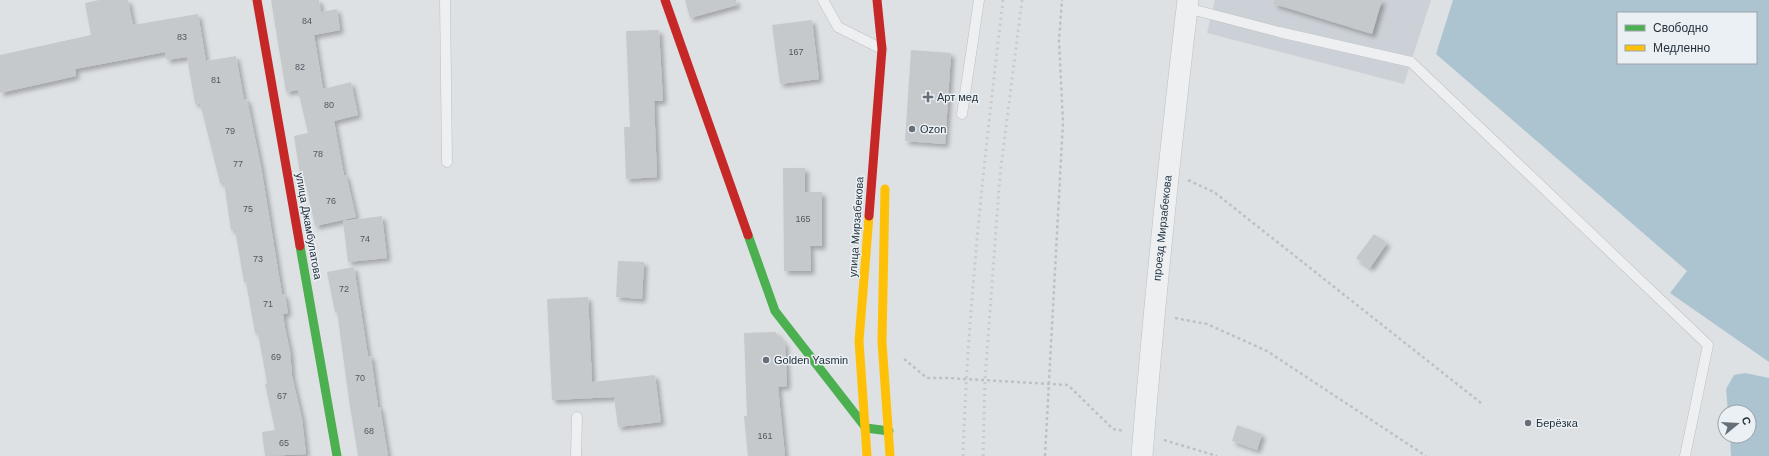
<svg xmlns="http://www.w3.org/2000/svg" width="1769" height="456" font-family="Arial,sans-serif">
	<defs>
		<filter id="shadow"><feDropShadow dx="3.5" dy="3.5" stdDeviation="2" flood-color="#0004"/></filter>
	</defs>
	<rect width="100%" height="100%" fill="#dee1e4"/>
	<!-- built -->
	<path fill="#ccd1d7" d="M 1215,0 L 1431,0 L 1404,84 L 1207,33 Z"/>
	<!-- water -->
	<path fill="#acc3d0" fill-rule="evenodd" d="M 1453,0 L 1769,0 L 1769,362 L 1670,293 L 1687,271 L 1436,54 ZM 1618,13 L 1756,13 L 1756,63 L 1618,63 Z
		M 1745,373 L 1769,378 L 1769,456 L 1731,456 L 1730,436 L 1749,436 L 1749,412 L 1728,412 L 1726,389 L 1734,375 Z"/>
	<!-- building -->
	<path fill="#c6c9cc" filter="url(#shadow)" d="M 99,0 L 128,0 L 133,25 L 198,14 L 206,61 L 236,56 L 244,100 L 247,99 L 261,167 L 282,294 L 285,295 L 288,313 L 283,314 L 285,328 L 290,351 L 292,376 L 302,419 L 306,454 L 265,456 L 262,432 L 275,430 L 265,384 L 267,383 L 258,333 L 255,333 L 246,282 L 244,282 L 235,230 L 231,230 L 224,183 L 220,183 L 200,103 L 195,104 L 187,57 L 167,60 L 165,52 L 75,69 L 76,76 L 0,93 L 0,55 L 91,35 L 85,3 Z
		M 271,0 L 319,0 L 321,12 L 337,9 L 340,30 L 314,35 L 323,89 L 351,82 L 358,115 L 334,121 L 344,176 L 346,175 L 356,217 L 315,226 L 305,180 L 301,181 L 294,136 L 308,133 L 298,90 L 286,92 Z
		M 685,0 L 736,0 L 737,5 L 690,18 Z
		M 1274,0 L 1382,0 L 1372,34 L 1274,4 Z
		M 812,20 L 819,79 L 780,84 L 772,25 Z
		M 659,30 L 663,101 L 654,101 L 657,177 L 626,179 L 624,127 L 630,127 L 626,31 Z
		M 911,50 L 951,53 L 945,144 L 905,141 Z
		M 783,168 L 805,168 L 805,192 L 822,192 L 822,246 L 810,246 L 811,271 L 784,271 Z
		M 382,216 L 387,258 L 348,262 L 343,221 Z
		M 1374,234 L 1387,243 L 1370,268 L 1356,258 Z
		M 618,261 L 644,262 L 642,299 L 616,297 Z
		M 354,267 L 368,356 L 371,356 L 378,407 L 380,407 L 388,456 L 358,456 L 349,400 L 337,311 L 335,312 L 327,272 Z
		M 588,297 L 592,382 L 655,375 L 661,422 L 618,427 L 614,397 L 552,400 L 547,299 Z
		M 775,332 L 785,344 L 787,386 L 778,387 L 785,456 L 748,456 L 744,416 L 747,416 L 744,333 Z
		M 1237,425 L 1262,434 L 1257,450 L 1232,441 Z"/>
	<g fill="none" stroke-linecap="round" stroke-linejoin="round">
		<!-- lane casing -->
		<g stroke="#bdbfc2" stroke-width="11">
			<path id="lane" d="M 445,0 L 447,162
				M 823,0 L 838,27 L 882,49
				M 1187,8 L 1279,32 L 1411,62 L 1708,345 L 1685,456
				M 962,114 L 979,0
				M 576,456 L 577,417"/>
		</g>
		<!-- street casing -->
		<g stroke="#bdbfc2" stroke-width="22">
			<path id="street" d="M 1142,456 C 1154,304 1170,152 1188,0"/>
		</g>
		<!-- path -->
		<path stroke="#bec1c4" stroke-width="2.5" stroke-dasharray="3 3" stroke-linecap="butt" d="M 1188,180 L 1214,192 L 1481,403
			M 1175,318 L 1207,324 L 1267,351 L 1426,456
			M 904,359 L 927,378 L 948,378 L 1068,385 L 1113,429 L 1124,431
			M 1164,440 L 1217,456
			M 1045,456 L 1063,122 L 1059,41 L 1062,0"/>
		<!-- lane -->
		<use href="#lane" stroke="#eeeff1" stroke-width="10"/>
		<!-- street -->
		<use href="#street" stroke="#eeeff1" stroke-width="21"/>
		<!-- fast -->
		<path stroke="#4caf50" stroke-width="9" d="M 748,235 L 775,311 L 866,428 L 889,431
			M 300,246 L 337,456"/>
		<!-- slow -->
		<path stroke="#ffc107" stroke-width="9" d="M 885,189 L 882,342 L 890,456
			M 867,456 L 859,341 L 869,216"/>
		<!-- jam -->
		<path stroke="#c62828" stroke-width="9" d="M 257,0 L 300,246
			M 665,0 L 748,235
			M 869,216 L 882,49 L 877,0"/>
		<!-- rail -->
		<path stroke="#c8cacc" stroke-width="3" stroke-dasharray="2 4" stroke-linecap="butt" d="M 963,456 C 968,303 985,152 1003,0
			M 983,456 L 985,380 L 1000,175 L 1022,0"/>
	</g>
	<!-- markers -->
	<g fill="#666f77" stroke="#ebf0f4" stroke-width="1.5">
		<path d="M926 91h4v4h4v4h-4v4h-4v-4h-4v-4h4z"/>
		<circle cx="912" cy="129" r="4"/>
		<circle cx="766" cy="360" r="4"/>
		<circle cx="1528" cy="423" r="4"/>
	</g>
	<g text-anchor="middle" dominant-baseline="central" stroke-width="3" stroke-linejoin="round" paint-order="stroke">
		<!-- number labels -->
		<g font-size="9" fill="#4f5861">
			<text x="307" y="21">84</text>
			<text x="182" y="37">83</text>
			<text x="796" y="52">167</text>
			<text x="300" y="67">82</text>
			<text x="216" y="80">81</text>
			<text x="329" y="105">80</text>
			<text x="230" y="131">79</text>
			<text x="318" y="154">78</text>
			<text x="238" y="164">77</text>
			<text x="331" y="201">76</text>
			<text x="248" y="209">75</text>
			<text x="803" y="219">165</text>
			<text x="365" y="239">74</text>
			<text x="258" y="259">73</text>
			<text x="344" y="289">72</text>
			<text x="268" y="304">71</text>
			<text x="276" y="357">69</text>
			<text x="360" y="378">70</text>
			<text x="282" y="396">67</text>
			<text x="369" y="431">68</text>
			<text x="765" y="436">161</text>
			<text x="284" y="443">65</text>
		</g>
		<!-- poi labels -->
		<g font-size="11" fill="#26323c" stroke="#ebf0f4" text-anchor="start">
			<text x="937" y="97">Арт мед</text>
			<text x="920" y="129">Ozon</text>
			<text x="774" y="360">Golden Yasmin</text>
			<text x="1536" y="423">Берёзка</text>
		</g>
		<!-- street labels -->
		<g font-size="11" fill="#26323c" stroke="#ebf0f4">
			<text transform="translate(309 226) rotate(80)">улица Джамбулатова</text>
			<text transform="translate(856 227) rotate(-86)">улица Мирзабекова</text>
			<text transform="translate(1162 228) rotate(-84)">проезд Мирзабекова</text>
		</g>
	</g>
	<!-- legend -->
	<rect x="1617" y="12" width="140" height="52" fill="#ebf0f4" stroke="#9ca4aa"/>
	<rect x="1625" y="25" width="20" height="6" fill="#4caf50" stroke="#9ca4aa"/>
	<text x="1653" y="32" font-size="12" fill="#26323c">Свободно</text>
	<rect x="1625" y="45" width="20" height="6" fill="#ffc107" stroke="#9ca4aa"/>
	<text x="1653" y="52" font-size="12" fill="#26323c">Медленно</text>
	<!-- north arrow -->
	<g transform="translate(1737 424) rotate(72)"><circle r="19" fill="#ebf0f4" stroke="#9ca4aa"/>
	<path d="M0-3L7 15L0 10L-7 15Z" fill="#666f77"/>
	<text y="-6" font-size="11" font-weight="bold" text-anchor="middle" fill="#26323c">С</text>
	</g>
</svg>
